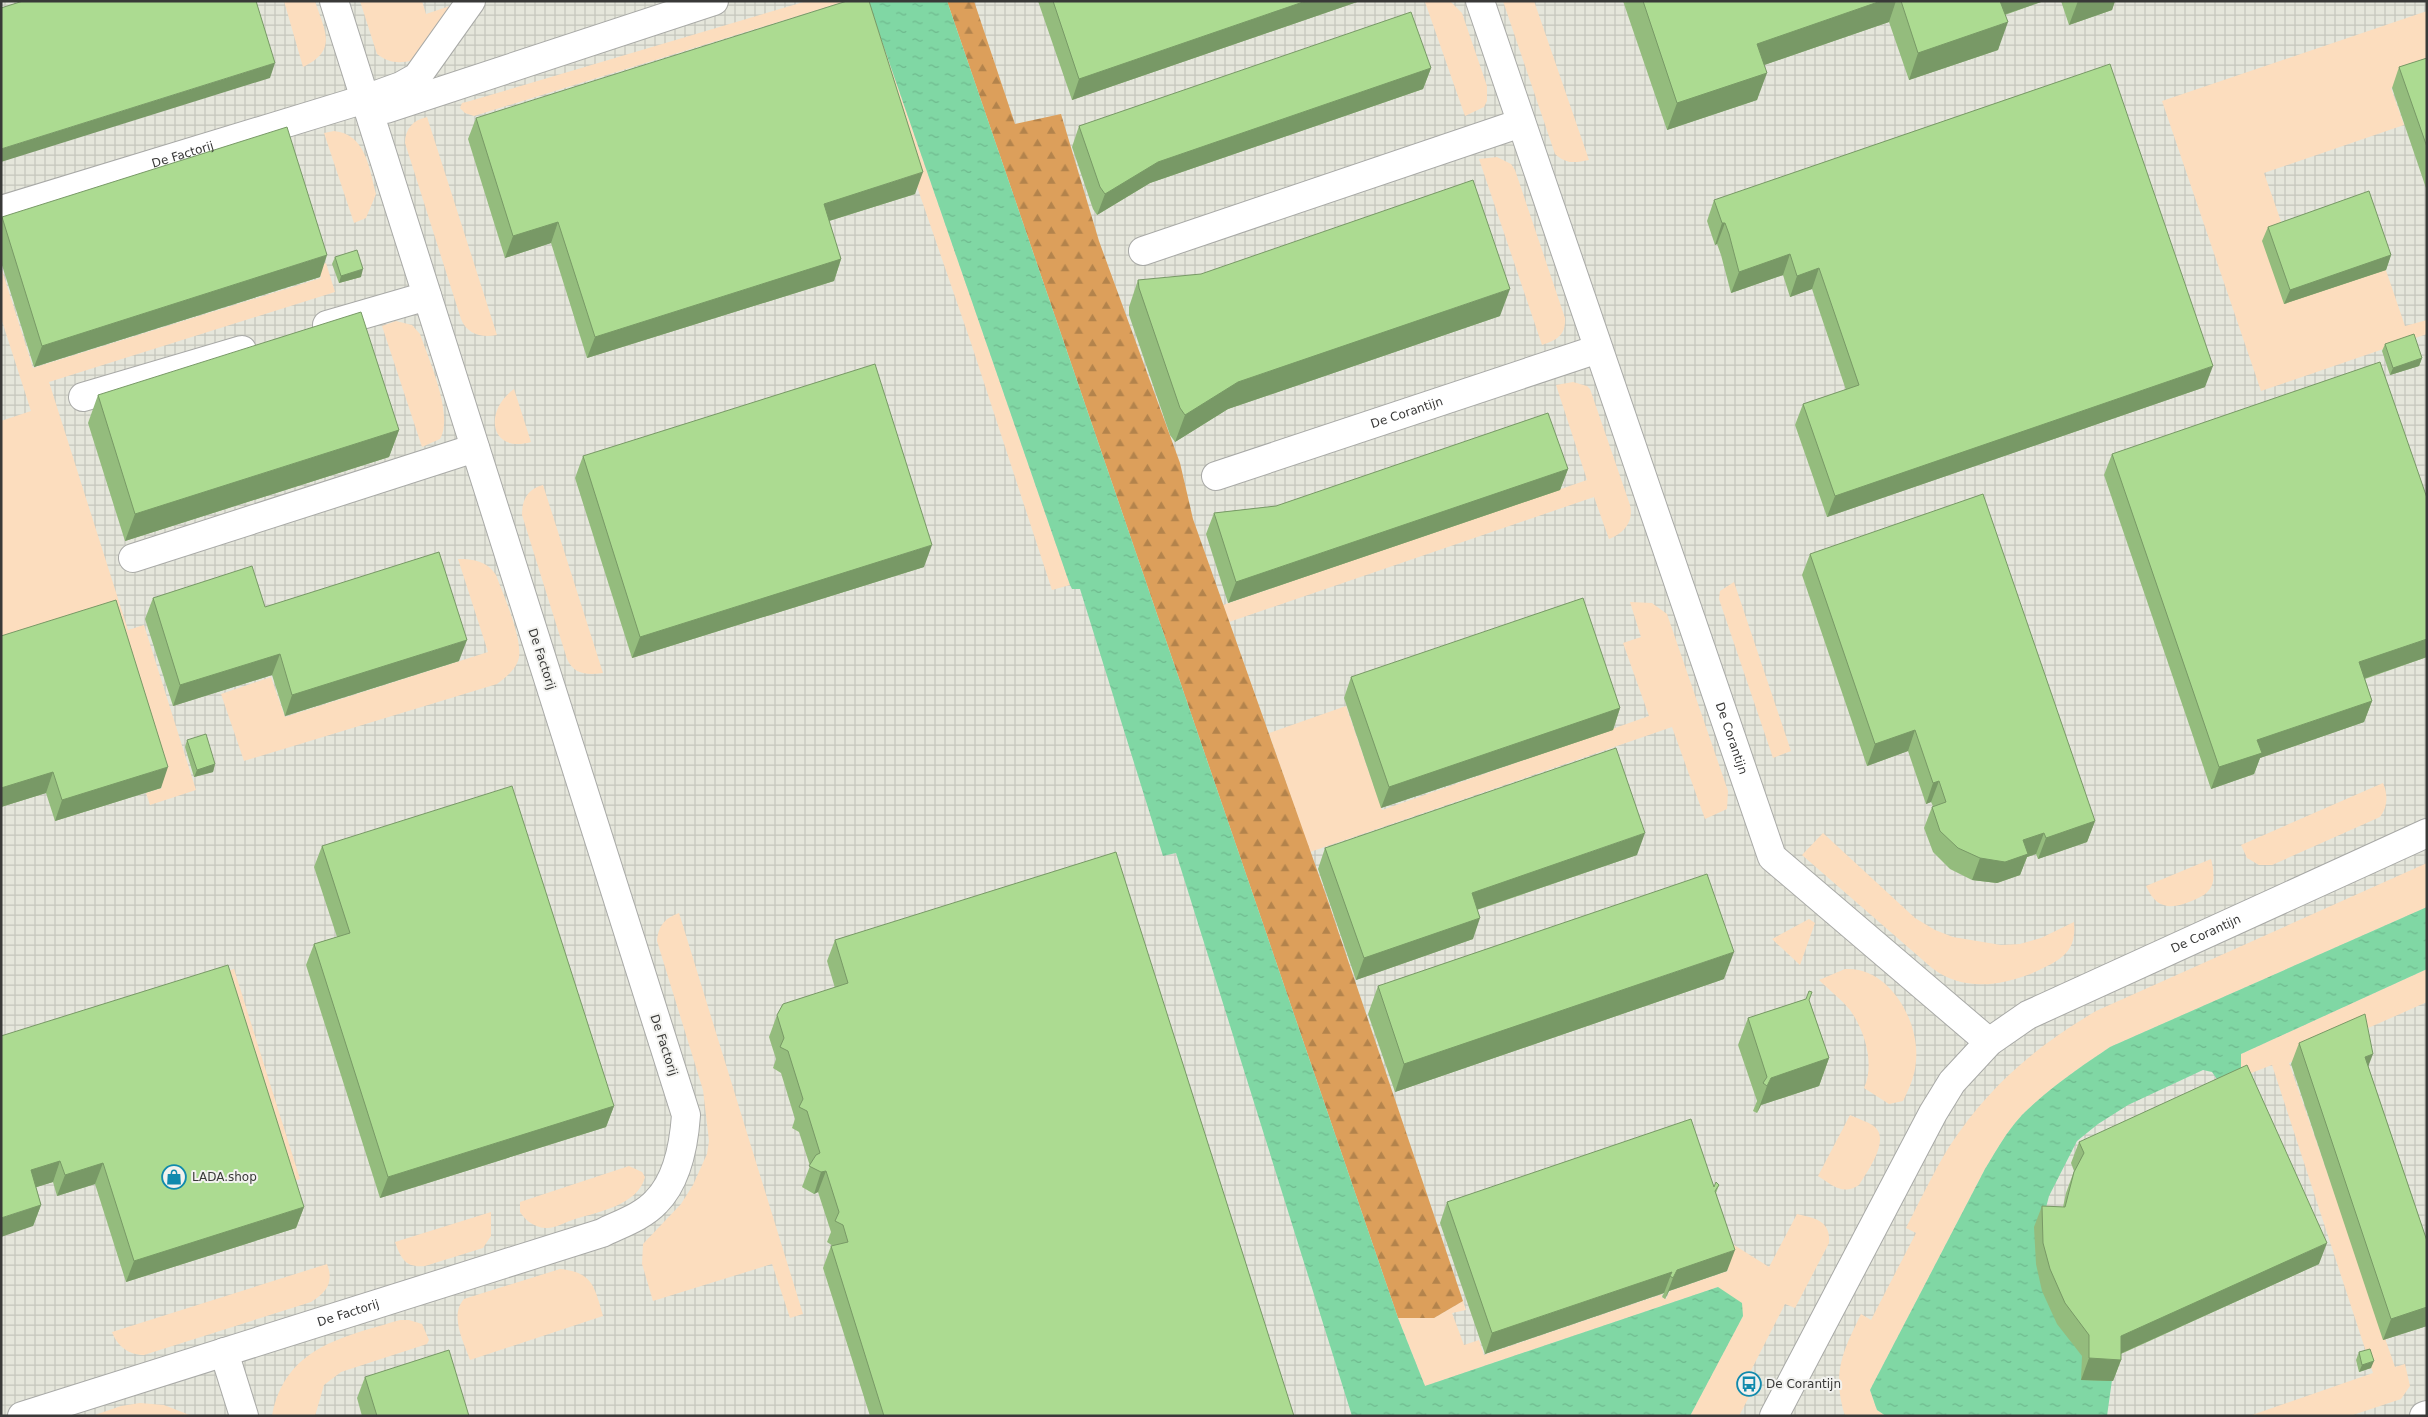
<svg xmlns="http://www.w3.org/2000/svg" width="2428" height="1417" font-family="'DejaVu Sans',sans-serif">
	<defs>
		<pattern id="industrial-grid" width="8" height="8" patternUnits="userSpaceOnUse" patternTransform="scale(1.25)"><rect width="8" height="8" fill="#e5e6db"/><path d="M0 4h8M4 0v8" fill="none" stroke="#c5c6bd"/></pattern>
		<pattern id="forest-firs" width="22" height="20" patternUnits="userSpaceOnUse" patternTransform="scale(1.25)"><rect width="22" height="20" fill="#dc9f5b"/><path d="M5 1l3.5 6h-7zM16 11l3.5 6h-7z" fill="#b3834c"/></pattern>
		<pattern id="water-ripples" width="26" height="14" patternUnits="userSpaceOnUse" patternTransform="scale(1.25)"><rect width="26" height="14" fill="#80d7a4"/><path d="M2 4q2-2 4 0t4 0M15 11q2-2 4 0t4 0" fill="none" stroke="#6fb98e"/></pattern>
	</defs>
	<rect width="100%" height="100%" fill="#f2f2ef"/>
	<!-- industrial -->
	<path fill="url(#industrial-grid)" d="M 1,1 L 2427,1 L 2427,1416 L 1,1416 Z"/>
	<!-- grass -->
	<path fill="#fcddbe" d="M 284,1 L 315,1 C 324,30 339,50 303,67 Z
		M 360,1 L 422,1 L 426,14 L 453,5 L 413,60 C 399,64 389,63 377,54 Z
		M 807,1 L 846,1 L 474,116 L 465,113 L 460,108 L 462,103 L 470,101 Z
		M 853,1 L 868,1 L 1070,585 L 1052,590 L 971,343 Z
		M 1431,1 L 1451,2 L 1462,13 L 1487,86 L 1487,101 L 1484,107 L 1465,116 L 1425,2 Z
		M 1503,1 L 1534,1 L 1589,160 C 1574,163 1566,164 1555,154 Z
		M 2427,11 L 2427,75 L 2391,88 L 2404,125 L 2264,173 L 2284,230 L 2363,203 L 2405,326 L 2427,320 L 2427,334 L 2261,391 L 2162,101 Z
		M 427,117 L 497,335 C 481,338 467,334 461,319 L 405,143 C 405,129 413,120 427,117 Z
		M 334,131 C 366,134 369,168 376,194 L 366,218 L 354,223 L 324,133 Z
		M 1497,157 L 1511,164 L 1515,170 L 1565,318 C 1566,335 1557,340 1542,345 L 1479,159 Z
		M 326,263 L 335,292 L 49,382 L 128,630 L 144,625 L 196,790 L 150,805 L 146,793 L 162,788 L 109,620 L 1,653 L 1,421 L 31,411 L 1,318 L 1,267 L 33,368 L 321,278 L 317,266 Z
		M 396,321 L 412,325 L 420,334 C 429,360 454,415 440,439 L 422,447 L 382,326 Z
		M 1573,382 L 1587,386 L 1590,389 L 1630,505 C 1634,522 1624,533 1609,539 L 1594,497 L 1229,622 L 1223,605 L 1587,480 L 1556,385 Z
		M 514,389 L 531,442 C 490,454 483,411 514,389 Z
		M 543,485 L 603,673 C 588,675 574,675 567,659 L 522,515 C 522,499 528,489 543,485 Z
		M 458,559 C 473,559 487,561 496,575 C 503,594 525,643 518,661 C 514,671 505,678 497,684 L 244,761 L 221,694 L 271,677 L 285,717 L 488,652 Z
		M 1734,582 L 1791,751 L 1773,758 L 1719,599 L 1720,591 Z
		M 1630,602 L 1652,603 L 1667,614 L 1728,791 L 1727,809 L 1705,819 L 1672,727 L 1310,852 L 1269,733 L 1346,706 L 1382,810 L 1649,716 L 1623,643 L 1641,637 Z
		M 2383,783 C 2388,794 2388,807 2380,817 L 2272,865 L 2259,865 L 2247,858 L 2241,845 Z
		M 1823,833 L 1915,918 L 1935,930 L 1953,937 L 2001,945 L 2020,944 L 2041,938 L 2074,922 C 2077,953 2060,960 2035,972 C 2001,986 1963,992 1932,968 L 1802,855 Z
		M 2211,859 C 2213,867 2215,877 2212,885 C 2209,893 2201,897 2194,900 C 2173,909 2157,911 2146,886 Z
		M 2427,863 L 2427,907 L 2110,1047 C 2079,1068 2048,1089 2022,1115 C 2007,1131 1996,1151 1985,1169 L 1870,1390 L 1877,1410 L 1886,1416 L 1845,1416 C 1832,1373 1842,1353 1861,1314 L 1871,1320 L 1916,1233 L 1906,1228 C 1920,1201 1933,1173 1949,1147 C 1988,1087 2035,1047 2096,1011 Z
		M 679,913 L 803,1314 L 790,1318 L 772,1264 L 653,1301 L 642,1264 L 643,1244 L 681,1204 L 693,1185 L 707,1154 L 709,1141 L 703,1090 L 657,941 C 658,926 665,918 679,913 Z
		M 1809,919 L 1815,923 L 1800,965 L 1772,939 Z
		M 234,969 L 300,1179 L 283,1185 L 1,1041 Z
		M 1845,969 C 1889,966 1920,1021 1916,1061 C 1915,1076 1909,1089 1903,1101 L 1889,1104 L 1864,1088 C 1875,1064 1865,1031 1850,1010 C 1841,999 1829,990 1819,980 Z
		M 2427,969 L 2427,1002 L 2289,1063 L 2395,1367 L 2405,1364 L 2410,1386 L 2401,1399 L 2350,1416 L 2249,1416 L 2373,1373 L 2272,1065 L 2241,1077 L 2241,1054 Z
		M 1850,1115 C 1858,1119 1869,1122 1875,1127 C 1890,1141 1867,1172 1859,1185 C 1843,1196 1832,1185 1818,1176 Z
		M 629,1166 L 642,1172 L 645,1177 C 638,1205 598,1212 575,1219 C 566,1222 554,1229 545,1228 C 534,1227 526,1221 520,1212 L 520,1202 Z
		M 491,1212 L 491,1236 L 483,1248 L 425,1266 C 406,1268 401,1259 395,1242 Z
		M 1797,1214 C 1815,1218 1831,1221 1829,1243 L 1795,1308 L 1785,1304 L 1741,1390 L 1750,1395 L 1739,1416 L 1690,1416 L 1743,1316 L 1718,1287 L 1425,1386 L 1398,1318 L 1434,1318 L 1463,1301 L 1466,1310 L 1452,1313 L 1464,1345 L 1479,1340 L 1484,1355 L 1663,1294 L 1661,1297 L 1666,1299 L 1670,1291 L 1728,1271 L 1715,1233 L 1769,1267 Z
		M 327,1264 C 334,1282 327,1292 311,1302 L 144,1355 C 129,1355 117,1346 112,1332 Z
		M 560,1269 C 593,1272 595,1288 603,1316 L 470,1360 C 464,1342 449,1316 464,1299 Z
		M 400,1320 L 409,1320 L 422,1324 L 429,1340 L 427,1344 L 341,1372 L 324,1385 L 315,1416 L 272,1416 C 285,1347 343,1337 400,1320 Z
		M 140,1403 L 164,1405 L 192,1416 L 92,1416 L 121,1406 Z"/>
	<!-- forest -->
	<path fill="url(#forest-firs)" d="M 947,1 L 974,1 L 1015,124 L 1061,114 L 1099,241 L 1180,463 L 1193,519 L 1328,901 L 1463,1301 L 1434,1318 L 1398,1318 Z"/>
	<!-- water -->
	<path fill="url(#water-ripples)" d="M 868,1 L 947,1 L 1398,1318 L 1425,1386 L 1718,1287 L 1742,1303 L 1743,1316 L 1690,1416 L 1352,1416 L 1176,853 L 1163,856 L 1080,589 L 1072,589 L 1070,585 Z
		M 2427,907 L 2427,969 L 2241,1054 L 2241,1077 L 2221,1085 L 2212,1072 L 2203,1070 L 2128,1105 L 2098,1124 L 2077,1141 L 2049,1196 L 2041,1227 L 2112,1380 L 2107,1416 L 1886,1416 L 1877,1410 L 1870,1390 L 1985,1169 C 1996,1151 2007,1131 2022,1115 C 2048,1089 2079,1068 2110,1047 Z"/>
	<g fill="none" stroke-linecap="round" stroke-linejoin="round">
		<!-- minor casing -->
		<g stroke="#a9aaa7" stroke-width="30">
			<g id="minor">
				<path id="s1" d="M 1480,1 L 1772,857 L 1989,1042"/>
				<path d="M 386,109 L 714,1"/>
				<path id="s2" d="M 1,210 L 365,99 L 401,86 L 417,77 L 471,1"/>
				<path d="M 1143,251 L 1521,123"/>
				<path d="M 327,325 L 427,296"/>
				<path d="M 83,397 L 242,350"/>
				<path id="s3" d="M 1216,476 L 1598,349"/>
				<path d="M 133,558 L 475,448"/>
				<path d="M 224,1352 L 244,1416"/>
				<path id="s4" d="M 22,1416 L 602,1233 C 620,1224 642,1217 656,1202 C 677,1181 684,1144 686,1115 L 334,1"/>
				<path id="s5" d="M 1774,1416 L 1933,1113 L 1952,1082 L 1989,1042 L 2028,1015 L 2427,833"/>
				<path d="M 2424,1416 L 2427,1415"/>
			</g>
		</g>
		<!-- minor -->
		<use href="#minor" stroke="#fff" stroke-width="28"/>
	</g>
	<!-- wall -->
	<path fill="#94bc7d" d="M 1038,1 L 1360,1 L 1072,100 Z
		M 1623,1 L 2044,1 L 2005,15 L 1998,50 L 1909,80 L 1889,22 L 1764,65 L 1757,100 L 1667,130 Z
		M 2061,1 L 2115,1 L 2112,10 L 2069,25 Z
		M 2427,58 L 2427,191 L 2392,88 L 2399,67 Z
		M 1431,68 L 1423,89 L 1150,183 L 1097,215 L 1093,209 L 1072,147 L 1079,126 Z
		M 476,118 L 915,194 L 829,221 L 841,259 L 834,281 L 587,358 L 551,243 L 505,258 L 468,139 Z
		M 1714,200 L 2205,387 L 1827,517 L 1795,425 L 1803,404 L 1846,390 L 1812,289 L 1790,297 L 1783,275 L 1731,293 L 1721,255 L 1717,244 L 1715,245 L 1707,221 Z
		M 2,217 L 320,277 L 34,367 L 1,262 Z
		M 2268,227 L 2391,255 L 2386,270 L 2284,304 L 2262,241 Z
		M 335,257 L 361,277 L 339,283 L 332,264 Z
		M 1138,280 L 1500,316 L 1228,409 L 1175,442 L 1170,435 L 1129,315 L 1129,307 Z
		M 2385,344 L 2422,358 L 2419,366 L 2390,375 L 2382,351 Z
		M 98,395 L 399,430 L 389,457 L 125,541 L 88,423 Z
		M 2112,454 L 2427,498 L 2427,657 L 2365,679 L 2372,701 L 2364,722 L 2260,758 L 2254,774 L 2211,789 L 2104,475 Z
		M 583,456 L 924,567 L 632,658 L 575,478 Z
		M 1568,469 L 1560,490 L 1228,603 L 1206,534 L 1214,513 L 1276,506 Z
		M 1810,554 L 2095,821 L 2087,842 L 2038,859 L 2036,854 L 2027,857 L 2020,875 L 1997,883 L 1972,880 L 1950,869 L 1933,852 L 1924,828 L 1932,807 L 1933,806 L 1931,802 L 1926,804 L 1908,751 L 1867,766 L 1802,575 Z
		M 153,598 L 459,661 L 285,716 L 272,675 L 173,706 L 145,619 Z
		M 1,636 L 161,788 L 55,821 L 46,793 L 1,807 Z
		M 1351,677 L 1620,708 L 1613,730 L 1381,808 L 1344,698 Z
		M 187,740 L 215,764 L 213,772 L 194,777 L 185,747 Z
		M 322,846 L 614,1106 L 606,1127 L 380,1198 L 306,965 L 314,944 L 337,937 L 314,867 Z
		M 1325,848 L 1637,855 L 1477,910 L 1473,939 L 1356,980 L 1318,869 Z
		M 835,940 L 1294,1416 L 870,1416 L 823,1268 L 831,1246 L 833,1246 L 827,1242 L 831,1232 L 818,1192 L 814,1194 L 802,1187 L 810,1166 L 799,1132 L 792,1128 L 795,1119 L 781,1073 L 773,1068 L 776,1059 L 769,1037 L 777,1015 L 835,988 L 827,961 Z
		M 1724,979 L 1395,1092 L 1368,1014 L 1378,986 Z
		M 1806,999 L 1809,1000 L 1829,1058 L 1819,1086 L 1761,1105 L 1757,1113 L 1753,1111 L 1757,1101 L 1738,1045 L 1748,1018 Z
		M 1,1036 L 304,1207 L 296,1228 L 126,1282 L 95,1184 L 57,1196 L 53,1182 L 36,1187 L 41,1205 L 33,1226 Z
		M 2299,1043 L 2368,1066 L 2427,1241 L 2427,1326 L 2383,1340 L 2291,1064 Z
		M 2079,1142 L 2319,1264 L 2121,1354 L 2121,1360 L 2113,1381 L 2081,1380 L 2082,1356 L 2057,1324 L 2042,1291 L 2036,1264 L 2034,1227 L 2042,1206 L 2063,1207 L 2066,1193 L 2074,1171 L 2071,1163 Z
		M 1719,1185 L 1716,1193 L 1727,1271 L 1669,1291 L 1665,1299 L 1662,1297 L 1664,1293 L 1485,1354 L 1440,1223 L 1447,1202 L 1714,1187 Z
		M 2359,1352 L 2371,1368 L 2359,1372 L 2356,1360 Z
		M 365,1377 L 469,1416 L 362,1416 L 357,1398 Z"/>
	<!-- shaded-wall -->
	<path fill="#789966" d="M 1306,1 L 1360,1 L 1072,100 L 1079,79 Z
		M 1881,1 L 1896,1 L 1889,22 L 1747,71 L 1757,44 Z
		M 1995,1 L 2044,1 L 1988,20 Z
		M 2078,1 L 2115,1 L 2112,10 L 2069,25 Z
		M 2008,22 L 1998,50 L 1909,80 L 1918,53 Z
		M 275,63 L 270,78 L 1,162 L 1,149 Z
		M 1431,68 L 1423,89 L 1150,183 L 1097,215 L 1105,194 L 1158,162 Z
		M 1767,73 L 1757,100 L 1667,130 L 1677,103 Z
		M 923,172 L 915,194 L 816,225 L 824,204 Z
		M 558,222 L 551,243 L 505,258 L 513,236 Z
		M 1722,223 L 1725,223 L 1717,244 L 1715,245 Z
		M 1790,254 L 1783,275 L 1731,293 L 1739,272 Z
		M 327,255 L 320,277 L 34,367 L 42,346 Z
		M 2391,255 L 2386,270 L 2284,304 L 2290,290 Z
		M 841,259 L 834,281 L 587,358 L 595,337 Z
		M 1819,268 L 1812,289 L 1790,297 L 1797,276 Z
		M 363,269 L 361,277 L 339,283 L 341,276 Z
		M 1510,289 L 1500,316 L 1228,409 L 1175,442 L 1185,415 L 1238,382 Z
		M 2422,358 L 2419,366 L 2390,375 L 2393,368 Z
		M 2213,366 L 2205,387 L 1827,517 L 1835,496 Z
		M 399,430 L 389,457 L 125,541 L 135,514 Z
		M 1568,469 L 1560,490 L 1228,603 L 1236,582 Z
		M 932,545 L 924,567 L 632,658 L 640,637 Z
		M 2427,639 L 2427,657 L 2351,683 L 2359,662 Z
		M 467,640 L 459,661 L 285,716 L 292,695 Z
		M 280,654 L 272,675 L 173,706 L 180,685 Z
		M 2372,701 L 2364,722 L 2260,758 L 2254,774 L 2211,789 L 2219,767 L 2257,740 Z
		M 1620,708 L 1613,730 L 1381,808 L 1389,787 Z
		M 1915,730 L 1908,751 L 1867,766 L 1875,744 Z
		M 215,764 L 213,772 L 194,777 L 197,770 Z
		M 168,767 L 161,788 L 55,821 L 62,800 Z
		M 53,772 L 46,793 L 1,807 L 1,788 Z
		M 1939,781 L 1931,802 L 1926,804 L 1933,783 Z
		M 2095,821 L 2087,842 L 2038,859 L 2046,838 Z
		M 1645,833 L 1637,855 L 1464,914 L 1472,893 Z
		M 2044,833 L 2036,854 L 2027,857 L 2020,875 L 1997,883 L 1972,880 L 1980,858 L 2023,840 Z
		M 1480,918 L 1473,939 L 1356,980 L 1364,958 Z
		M 1734,952 L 1724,979 L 1395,1092 L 1404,1064 Z
		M 2373,1054 L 2365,1075 L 2365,1057 Z
		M 1829,1058 L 1819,1086 L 1761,1105 L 1757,1113 L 1767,1086 L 1771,1078 Z
		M 614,1106 L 606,1127 L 380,1198 L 388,1177 Z
		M 60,1161 L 53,1182 L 24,1191 L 31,1170 Z
		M 103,1163 L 95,1184 L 57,1196 L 65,1175 Z
		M 826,1171 L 818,1192 L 814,1194 L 821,1172 Z
		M 41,1205 L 33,1226 L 1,1237 L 1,1218 Z
		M 304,1207 L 296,1228 L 126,1282 L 134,1261 Z
		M 2327,1243 L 2319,1264 L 2113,1357 L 2121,1336 Z
		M 1735,1250 L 1727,1271 L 1669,1291 L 1665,1299 L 1673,1278 L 1677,1270 Z
		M 1672,1272 L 1664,1293 L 1485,1354 L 1492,1333 Z
		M 2427,1307 L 2427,1326 L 2383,1340 L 2391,1319 Z
		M 2089,1358 L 2121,1360 L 2113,1381 L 2081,1380 Z
		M 2374,1361 L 2371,1368 L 2359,1372 L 2362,1365 Z"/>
	<!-- building -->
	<path fill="#acdb91" stroke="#789966" d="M 23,1 L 256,1 L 275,63 L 1,149 L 1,8 Z
		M 847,1 L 869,1 L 923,172 L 824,204 L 841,259 L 595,337 L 558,222 L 513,236 L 476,118 Z
		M 1053,1 L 1306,1 L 1079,79 Z
		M 1643,1 L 1881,1 L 1757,44 L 1767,73 L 1677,103 Z
		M 1901,1 L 2000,1 L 2008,22 L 1918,53 Z
		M 1411,12 L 1431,68 L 1158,162 L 1105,194 L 1100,187 L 1079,126 Z
		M 2427,58 L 2427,147 L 2399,67 Z
		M 2110,64 L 2213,366 L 1835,496 L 1803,404 L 1859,385 L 1819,268 L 1797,276 L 1790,254 L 1739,272 L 1729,234 L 1725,223 L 1722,223 L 1714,200 Z
		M 287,127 L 327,255 L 42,346 L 2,217 Z
		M 1473,180 L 1510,289 L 1238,382 L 1185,415 L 1180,408 L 1139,288 L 1138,280 L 1201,274 Z
		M 2369,191 L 2391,255 L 2290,290 L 2268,227 Z
		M 357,250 L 363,269 L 341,276 L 335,257 Z
		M 361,312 L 399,430 L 135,514 L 98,395 Z
		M 2414,334 L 2422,358 L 2393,368 L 2385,344 Z
		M 2380,362 L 2427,498 L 2427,639 L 2359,662 L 2372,701 L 2257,740 L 2262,753 L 2219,767 L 2112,454 Z
		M 875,364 L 932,545 L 640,637 L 583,456 Z
		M 1548,413 L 1568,469 L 1236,582 L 1214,513 L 1276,506 Z
		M 1983,494 L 2095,821 L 2046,838 L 2044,833 L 2023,840 L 2028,854 L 2005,862 L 1980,858 L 1958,848 L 1940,831 L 1932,807 L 1946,802 L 1939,781 L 1933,783 L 1915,730 L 1875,744 L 1810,554 Z
		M 439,552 L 467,640 L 292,695 L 280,654 L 180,685 L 153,598 L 252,566 L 265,607 Z
		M 1583,598 L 1620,708 L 1389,787 L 1351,677 Z
		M 116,600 L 168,767 L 62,800 L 53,772 L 1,788 L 1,636 Z
		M 206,734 L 215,764 L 197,770 L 187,740 Z
		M 1616,748 L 1645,833 L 1472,893 L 1480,918 L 1364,958 L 1325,848 Z
		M 512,786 L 614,1106 L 388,1177 L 314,944 L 350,933 L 322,846 Z
		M 1116,852 L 1294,1416 L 884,1416 L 831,1246 L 848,1242 L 843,1225 L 835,1221 L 839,1212 L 826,1171 L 821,1172 L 809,1166 L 816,1155 L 820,1153 L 807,1111 L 799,1107 L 803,1099 L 788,1051 L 780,1047 L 784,1038 L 777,1015 L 783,1004 L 848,983 L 835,940 Z
		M 1707,874 L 1734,952 L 1404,1064 L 1378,986 Z
		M 228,965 L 304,1207 L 134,1261 L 103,1163 L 65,1175 L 60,1161 L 31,1170 L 41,1205 L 1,1218 L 1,1036 Z
		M 1809,991 L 1812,992 L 1809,1000 L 1829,1058 L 1771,1078 L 1767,1086 L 1763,1083 L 1767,1077 L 1748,1018 L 1806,999 Z
		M 2365,1014 L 2373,1054 L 2365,1057 L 2427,1241 L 2427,1307 L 2391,1319 L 2299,1043 Z
		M 2247,1065 L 2327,1243 L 2121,1336 L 2121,1360 L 2089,1358 L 2089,1335 L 2065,1303 L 2050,1269 L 2043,1243 L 2042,1206 L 2065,1207 L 2074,1172 L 2084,1153 L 2079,1142 Z
		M 1691,1119 L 1714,1187 L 1716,1182 L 1719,1185 L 1715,1191 L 1735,1250 L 1677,1270 L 1673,1278 L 1670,1276 L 1672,1272 L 1492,1333 L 1447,1202 Z
		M 2370,1349 L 2374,1361 L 2362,1365 L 2359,1352 Z
		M 449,1350 L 469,1416 L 377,1416 L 365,1377 Z"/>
	<!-- icons -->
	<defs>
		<g id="shop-ring" transform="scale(1.25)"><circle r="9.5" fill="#f2f2ef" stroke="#108aad" stroke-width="1.5"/><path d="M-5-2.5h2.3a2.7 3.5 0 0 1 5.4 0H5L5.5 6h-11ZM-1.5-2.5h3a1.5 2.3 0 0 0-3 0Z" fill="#108aad"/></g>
		<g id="bus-ring" transform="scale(1.25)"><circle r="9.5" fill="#f2f2ef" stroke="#108aad" stroke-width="1.5"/><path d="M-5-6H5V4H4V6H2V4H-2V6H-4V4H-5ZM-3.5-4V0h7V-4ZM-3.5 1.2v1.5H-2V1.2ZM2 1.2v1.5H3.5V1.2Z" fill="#108aad"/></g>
	</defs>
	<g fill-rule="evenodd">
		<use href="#shop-ring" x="174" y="1177"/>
		<use href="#bus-ring" x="1749" y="1384"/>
	</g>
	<g text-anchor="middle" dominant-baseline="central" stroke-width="4" stroke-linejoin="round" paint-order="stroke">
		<!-- street labels -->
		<g font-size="12" fill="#393938" stroke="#f2f2ef">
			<text stroke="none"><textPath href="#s2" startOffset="190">De Factorij</textPath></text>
			<text stroke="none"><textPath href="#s3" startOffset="201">De Corantijn</textPath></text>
			<text transform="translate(542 659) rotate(72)">De Factorij</text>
			<text stroke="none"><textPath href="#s1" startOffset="779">De Corantijn</textPath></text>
			<text stroke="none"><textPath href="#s5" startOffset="676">De Corantijn</textPath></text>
			<text transform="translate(664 1045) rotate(72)">De Factorij</text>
			<text stroke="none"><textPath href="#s4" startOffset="342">De Factorij</textPath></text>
		</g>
		<!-- poi labels -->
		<g font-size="12" fill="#393938" stroke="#f2f2ef" text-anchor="start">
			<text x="192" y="1177">LADA.shop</text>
			<text x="1766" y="1384">De Corantijn</text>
		</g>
	</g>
	<!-- border -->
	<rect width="2428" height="1417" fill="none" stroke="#393938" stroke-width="5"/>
</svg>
